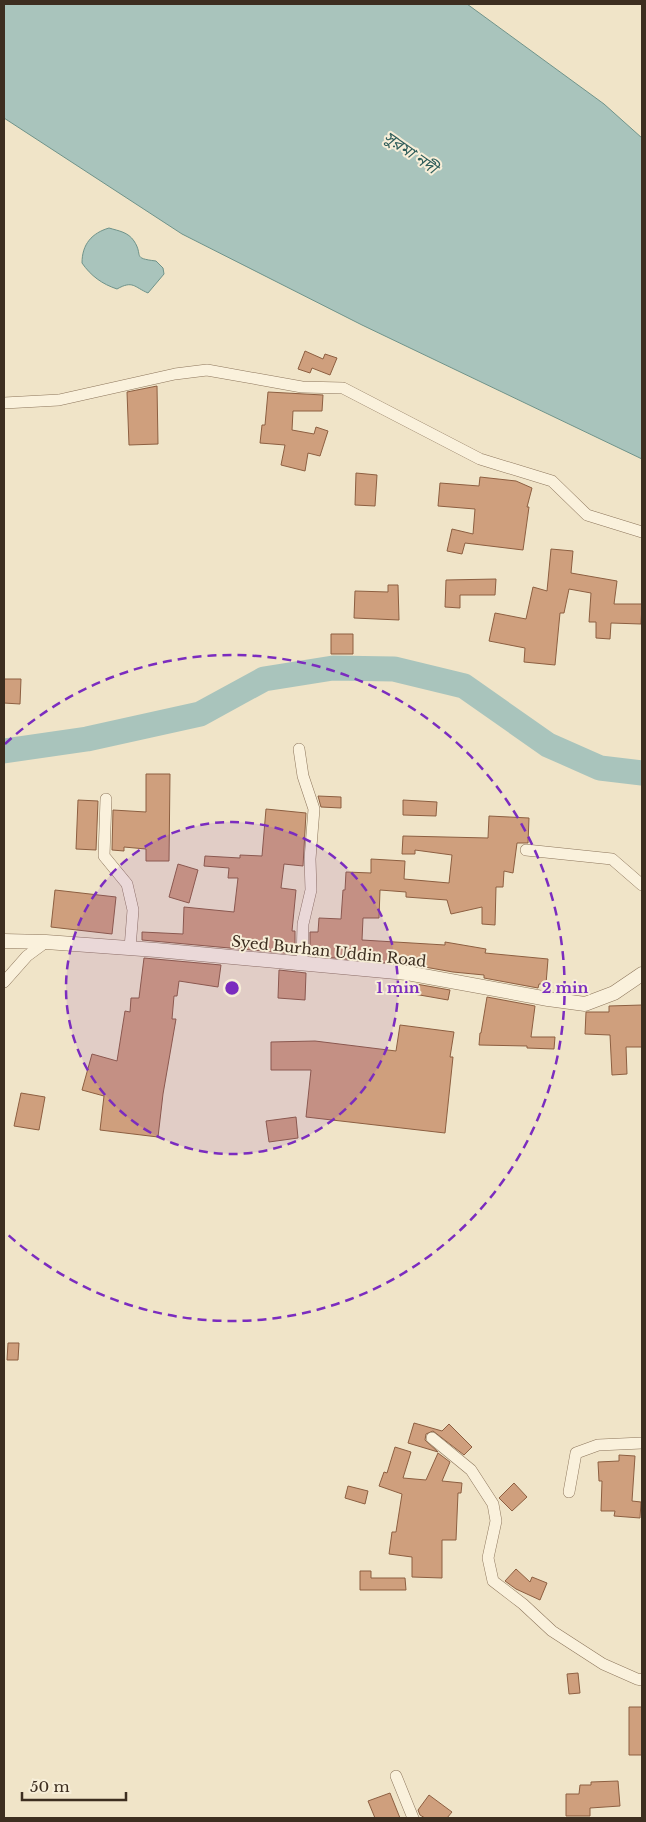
<svg xmlns="http://www.w3.org/2000/svg" width="646" height="1822" font-family="'Libre Baskerville','Noto Sans Bengali',serif">
	<rect width="100%" height="100%" fill="#f0e4c8"/>
	<!-- water -->
	<path fill="#a9c4bc" stroke="#6f938a" d="M 4,4 L 467,4 L 604,104 L 642,138 L 642,459 L 362,325 L 182,234 L 4,118 Z
		M 109,228 C 119,231 128,232 134,241 C 144,256 131,258 156,261 L 163,268 L 164,274 L 148,293 C 134,287 133,280 117,289 C 102,284 91,276 82,263 C 82,244 92,233 109,228 Z"/>
	<g fill="none" stroke-linecap="round" stroke-linejoin="round">
		<!-- river -->
		<path stroke="#a9c4bc" stroke-width="25" d="M 4,751 L 87,739 L 200,714 L 264,679 L 333,668 L 394,669 L 464,686 L 548,745 L 600,768 L 642,773"/>
	</g>
	<!-- building -->
	<path fill="#cf9f7d" stroke="#8d5f41" d="M 305,351 L 323,359 L 325,354 L 337,358 L 330,375 L 312,368 L 310,373 L 298,369 Z
		M 157,386 L 158,444 L 129,445 L 127,392 Z
		M 268,392 L 323,395 L 322,411 L 293,411 L 292,430 L 314,434 L 316,427 L 328,431 L 320,456 L 308,453 L 305,471 L 281,465 L 285,445 L 260,443 L 262,425 L 265,425 Z
		M 356,473 L 377,475 L 375,506 L 355,505 Z
		M 480,477 L 516,481 L 532,488 L 527,507 L 529,507 L 523,550 L 465,543 L 462,554 L 447,551 L 452,529 L 473,534 L 475,509 L 438,506 L 440,483 L 479,486 Z
		M 551,549 L 573,551 L 571,573 L 617,581 L 614,604 L 642,604 L 641,624 L 611,623 L 610,639 L 596,638 L 596,622 L 589,622 L 591,593 L 569,589 L 564,613 L 560,613 L 555,665 L 524,662 L 525,648 L 489,641 L 495,613 L 526,619 L 533,587 L 547,591 Z
		M 496,579 L 495,595 L 460,595 L 460,608 L 445,607 L 446,580 Z
		M 388,585 L 398,585 L 399,620 L 354,618 L 355,591 L 388,592 Z
		M 331,634 L 353,634 L 353,654 L 331,654 Z
		M 4,679 L 21,679 L 20,704 L 4,703 Z
		M 146,774 L 170,774 L 169,861 L 146,861 L 146,849 L 124,847 L 124,851 L 112,850 L 113,810 L 146,812 Z
		M 318,796 L 341,797 L 341,808 L 321,807 Z
		M 78,800 L 98,801 L 96,850 L 76,849 Z
		M 403,800 L 437,802 L 436,816 L 403,815 Z
		M 266,809 L 306,813 L 303,866 L 284,864 L 281,888 L 296,890 L 292,931 L 295,931 L 295,954 L 142,940 L 142,932 L 183,934 L 184,907 L 234,912 L 238,878 L 228,878 L 229,868 L 204,866 L 205,856 L 240,858 L 240,855 L 262,856 Z
		M 489,816 L 529,818 L 528,843 L 517,843 L 513,873 L 504,871 L 503,887 L 496,887 L 495,925 L 482,924 L 482,907 L 451,914 L 447,900 L 406,897 L 406,892 L 380,890 L 379,918 L 363,918 L 362,940 L 445,945 L 445,942 L 486,949 L 485,953 L 548,959 L 546,984 L 539,984 L 538,988 L 484,978 L 484,975 L 453,972 L 419,966 L 324,957 L 324,950 L 310,949 L 310,932 L 318,932 L 319,918 L 341,919 L 343,890 L 345,890 L 346,872 L 371,873 L 371,859 L 405,861 L 404,879 L 449,883 L 452,855 L 415,850 L 415,854 L 402,854 L 403,836 L 488,838 Z
		M 178,864 L 198,870 L 189,903 L 169,897 Z
		M 55,890 L 116,897 L 112,934 L 51,927 Z
		M 144,958 L 221,965 L 218,987 L 179,981 L 177,996 L 174,996 L 172,1019 L 176,1019 L 163,1094 L 158,1137 L 100,1130 L 104,1096 L 82,1090 L 92,1054 L 117,1061 L 125,1011 L 130,1012 L 131,998 L 139,998 Z
		M 279,970 L 306,973 L 305,1000 L 278,998 Z
		M 416,984 L 450,990 L 448,1000 L 414,994 Z
		M 487,997 L 535,1006 L 531,1037 L 555,1037 L 554,1049 L 527,1048 L 527,1046 L 479,1045 L 480,1033 L 481,1033 Z
		M 642,1005 L 642,1047 L 626,1047 L 627,1074 L 612,1075 L 610,1035 L 585,1034 L 586,1012 L 609,1012 L 609,1006 Z
		M 400,1025 L 454,1032 L 450,1057 L 453,1057 L 445,1133 L 306,1117 L 311,1070 L 271,1070 L 271,1042 L 315,1041 L 396,1051 Z
		M 21,1093 L 45,1097 L 39,1130 L 14,1126 Z
		M 296,1117 L 298,1138 L 269,1142 L 266,1121 Z
		M 8,1343 L 19,1343 L 18,1360 L 7,1360 Z
		M 414,1423 L 442,1431 L 449,1424 L 472,1447 L 464,1455 L 433,1431 L 426,1434 L 425,1440 L 438,1452 L 408,1443 Z
		M 395,1447 L 411,1452 L 403,1478 L 426,1480 L 438,1453 L 450,1462 L 442,1481 L 462,1483 L 461,1493 L 458,1493 L 456,1540 L 442,1540 L 442,1578 L 412,1577 L 412,1557 L 389,1554 L 392,1532 L 396,1532 L 402,1494 L 379,1486 L 384,1472 L 387,1473 Z
		M 619,1455 L 635,1456 L 632,1501 L 641,1502 L 640,1518 L 614,1516 L 615,1511 L 601,1511 L 602,1481 L 599,1481 L 598,1462 L 619,1461 Z
		M 514,1483 L 527,1497 L 512,1511 L 499,1498 Z
		M 348,1486 L 368,1491 L 365,1504 L 345,1498 Z
		M 516,1569 L 530,1582 L 532,1577 L 547,1583 L 540,1600 L 516,1589 L 505,1581 Z
		M 360,1571 L 371,1571 L 371,1578 L 405,1578 L 406,1590 L 360,1590 Z
		M 578,1673 L 580,1693 L 569,1694 L 567,1674 Z
		M 629,1707 L 642,1707 L 642,1755 L 629,1755 Z
		M 618,1781 L 620,1806 L 590,1808 L 590,1816 L 566,1816 L 566,1794 L 579,1794 L 580,1785 L 591,1785 L 591,1782 Z
		M 390,1793 L 400,1818 L 375,1818 L 368,1801 Z
		M 429,1795 L 452,1812 L 447,1818 L 425,1818 L 420,1815 L 418,1810 Z"/>
	<g fill="none" stroke-linecap="round" stroke-linejoin="round">
		<!-- minor casing -->
		<g stroke="#8d765c" stroke-width="12">
			<path id="minor" d="M 4,403 L 59,400 L 175,374 L 207,370 L 302,387 L 343,388 L 480,459 L 552,481 L 587,515 L 642,532
				M 299,749 L 303,776 L 314,809 L 310,859 L 311,890 L 303,924 L 302,963
				M 106,799 L 104,856 L 127,884 L 133,910 L 130,948
				M 526,850 L 612,859 L 642,885
				M 4,982 L 27,956 L 46,942
				M 432,1438 L 471,1470 L 493,1504 L 496,1521 L 488,1558 L 493,1581 L 523,1604 L 552,1631 L 603,1664 L 637,1679 L 642,1680
				M 569,1492 L 576,1453 L 598,1445 L 642,1443
				M 396,1776 L 413,1818"/>
		</g>
		<!-- tertiary casing -->
		<g stroke="#8d765c" stroke-width="15">
			<path id="tertiary" d="M 4,941 L 46,942 L 156,950 L 407,973 L 548,999 L 585,1004 L 614,993 L 642,974"/>
		</g>
		<!-- minor -->
		<use href="#minor" stroke="#faf1dc" stroke-width="11"/>
		<!-- tertiary -->
		<use href="#tertiary" stroke="#faf1dc" stroke-width="14"/>
	</g>
	<!-- distance rings -->
	<circle cx="232" cy="988" r="166" fill="#7b2cbf" fill-opacity=".12"/>
	<g fill="none" stroke="#7b2cbf" stroke-width="2.5" stroke-dasharray="9 6">
		<circle cx="232" cy="988" r="166"/>
		<path d="M5 744A333 333 0 1 1 5 1232"/>
	</g>
	<g text-anchor="middle" dominant-baseline="central" stroke-width="4" stroke-linejoin="round" paint-order="stroke">
		<!-- street labels -->
		<g font-size="15" fill="#3d2e20" stroke="#f7eed8">
			<text transform="translate(329 951) rotate(6)">Syed Burhan Uddin Road</text>
		</g>
		<!-- water labels -->
		<g font-size="16" font-style="italic" fill="#2f5d5a" stroke="#f7eed8">
			<text transform="translate(411 152) rotate(35)">সুরমা নদী</text>
		</g>
	</g>
	<circle cx="232" cy="988" r="8" fill="#7b2cbf" stroke="#f7eed8" stroke-width="2.5"/>
	<g font-size="15" text-anchor="middle" font-weight="bold" fill="#7b2cbf" stroke="#f7eed8" stroke-width="4" stroke-linejoin="round" paint-order="stroke">
		<text x="398" y="993">1 min</text>
		<text x="565" y="993">2 min</text>
	</g>
	<!-- border -->
	<rect width="646" height="1822" fill="none" stroke="#3d2e20" stroke-width="10"/>
	<!-- scale -->
	<path d="M22 1792v8h104v-8" fill="none" stroke="#3d2e20" stroke-width="2.5"/>
	<text x="30" y="1792" font-size="15" fill="#3d2e20" stroke="#f7eed8" stroke-width="4" paint-order="stroke">50 m</text>
</svg>
